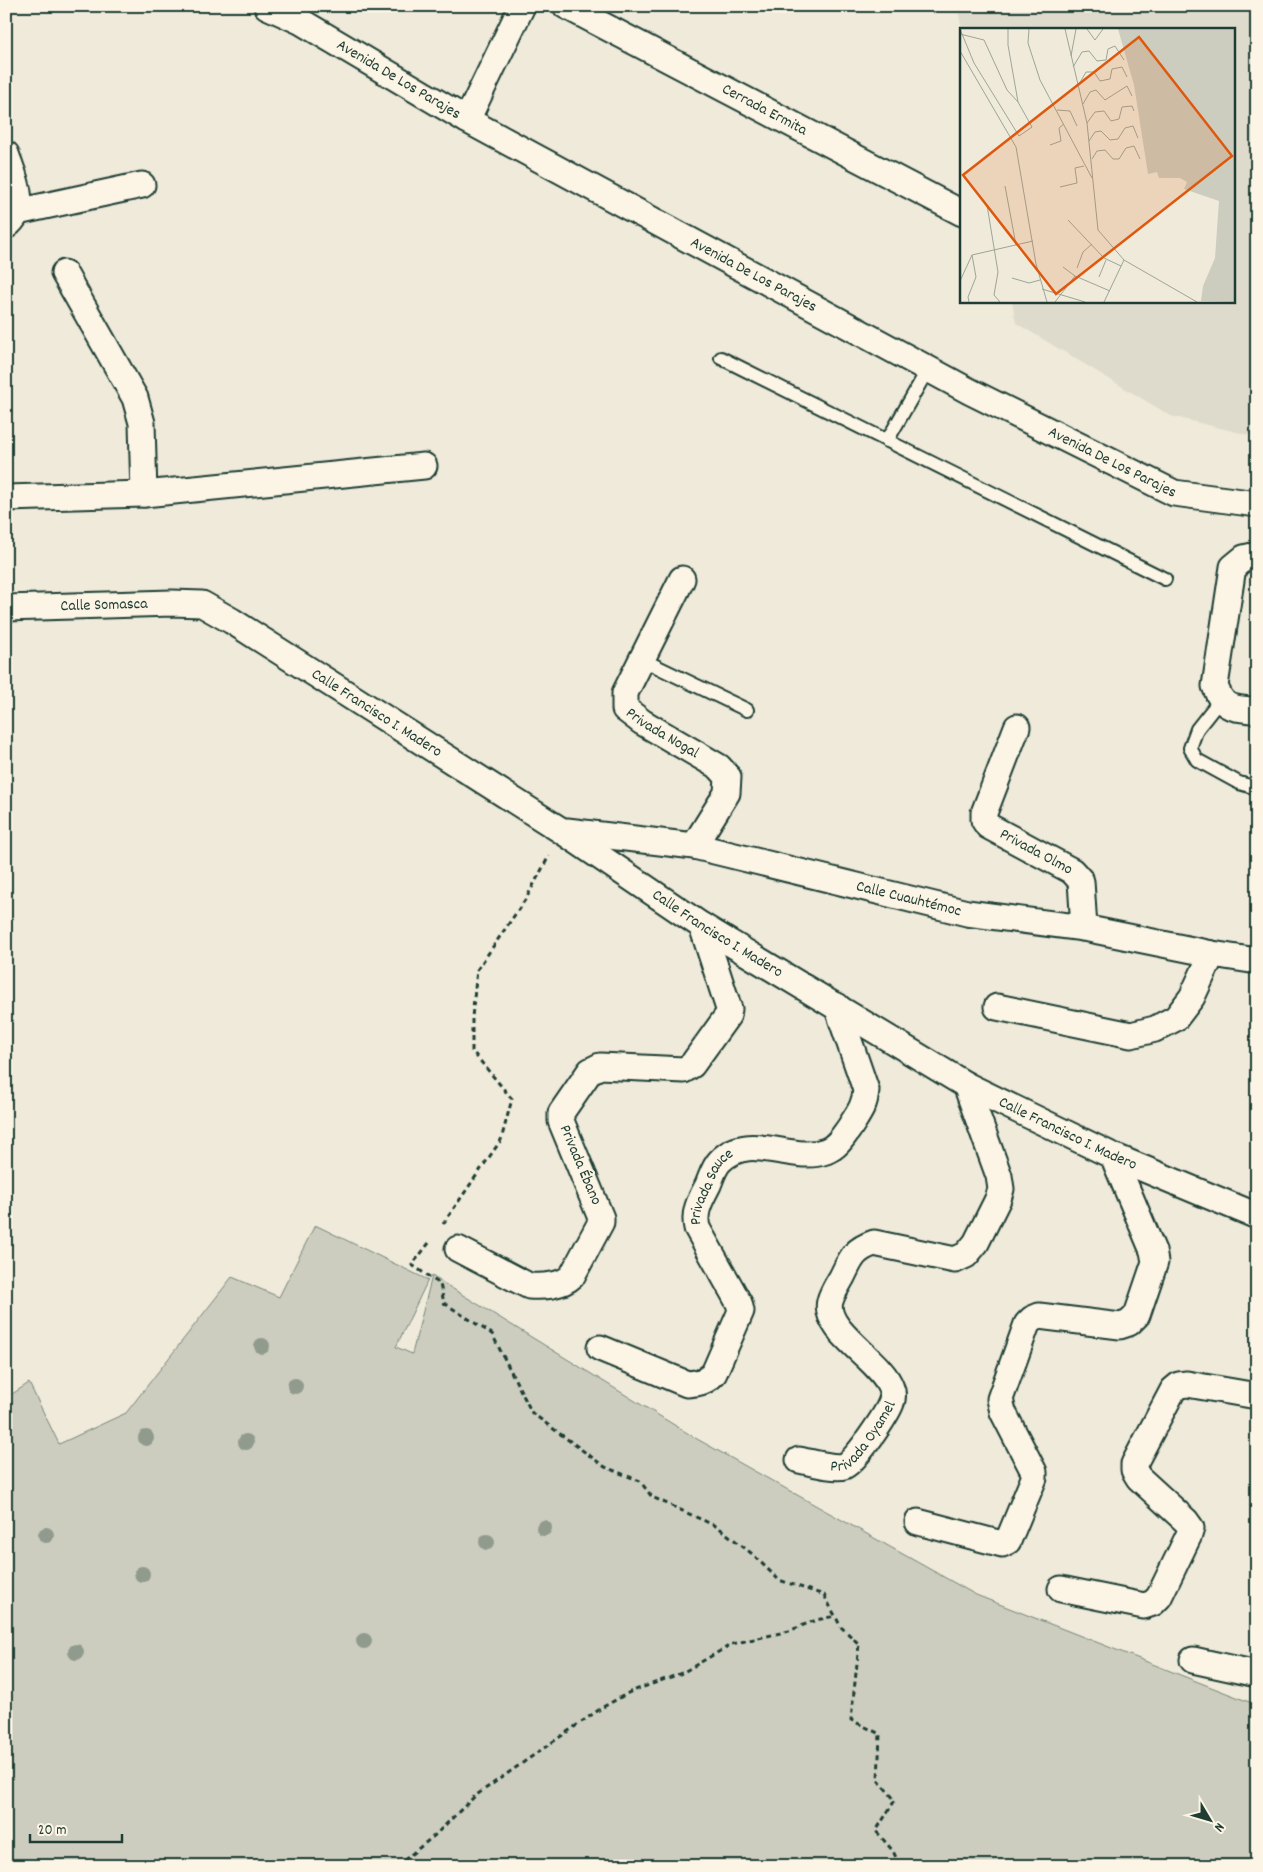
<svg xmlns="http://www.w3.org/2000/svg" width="1263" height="1872" font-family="Dekko,sans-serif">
	<rect width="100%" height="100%" fill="#efeada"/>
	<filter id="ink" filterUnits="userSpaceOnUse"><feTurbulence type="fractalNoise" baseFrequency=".02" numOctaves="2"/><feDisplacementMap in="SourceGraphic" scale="10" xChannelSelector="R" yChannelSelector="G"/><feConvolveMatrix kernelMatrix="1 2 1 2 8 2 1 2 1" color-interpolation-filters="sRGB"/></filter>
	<g filter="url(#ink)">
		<!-- built -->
		<path fill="#dedbcc" d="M 957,6 L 1257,6 L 1257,437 L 1171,416 L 1016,323 L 1012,301 L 1234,301 L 1234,29 L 962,29 Z"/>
		<!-- green -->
		<path fill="#cccdbf" stroke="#76857a" d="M 315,1225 L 428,1280 L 396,1347 L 412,1354 L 432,1276 L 697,1439 L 976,1595 L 1257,1705 L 1257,1866 L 6,1866 L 6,1398 L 29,1383 L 59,1444 L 126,1413 L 232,1277 L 279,1297 Z"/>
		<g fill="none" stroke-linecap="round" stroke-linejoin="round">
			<!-- service casing -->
			<g stroke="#1f3d34" stroke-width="16">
				<path id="service" d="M 721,358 L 1165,579
					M 887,441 L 928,369
					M 641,659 L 747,710
					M 1220,700 L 1197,729 L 1190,748 L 1197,760 L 1239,783 L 1257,788"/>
			</g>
			<!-- minor casing -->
			<g stroke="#1f3d34" stroke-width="29">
				<g id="minor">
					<path id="s1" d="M 267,6 L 300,21 L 467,120 L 969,391 L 1174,493 L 1257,504"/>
					<path id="s2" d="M 566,6 L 962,213"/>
					<path d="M 467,120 L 522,6"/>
					<path d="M 6,154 C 14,177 30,208 6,226"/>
					<path d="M 17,212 L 142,185"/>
					<path d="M 64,273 L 135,398 L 142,423 L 144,494"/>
					<path d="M 6,498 L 144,494 L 424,466"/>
					<path d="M 1257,555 L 1244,558 L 1233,567 L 1215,686 C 1224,711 1233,707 1257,711"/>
					<path id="s3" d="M 682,579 L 625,693 L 625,709 L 642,722 L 719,767 L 728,777 L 727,793 L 694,846"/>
					<path id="s4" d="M 6,608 L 172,603 L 202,604 L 232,621 L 562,831 L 702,926 L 966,1085 L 1113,1156 L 1257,1216"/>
					<path id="s5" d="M 1017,727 L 984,813 L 984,820 L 988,826 L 1072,871 L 1081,881 L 1084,928"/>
					<path id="s6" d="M 567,831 L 694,846 L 967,913 L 1084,928 L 1212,954 L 1257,961"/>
					<path d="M 997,1007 L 1131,1035 L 1155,1029 L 1176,1018 L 1192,997 L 1212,954"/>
					<path d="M 458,1249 L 529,1286 C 542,1287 562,1286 572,1276 L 601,1222 L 601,1218 L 561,1121 L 561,1113 L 590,1071 L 600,1066 L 684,1070 L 692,1065 L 728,1015 L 729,1009 L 702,926"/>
					<path id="s7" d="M 600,1348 L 687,1384 C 699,1383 706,1382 714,1373 L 741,1311 L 739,1303 L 697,1228 C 693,1211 701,1199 708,1185 C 711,1178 714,1167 720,1161 C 750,1130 791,1164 826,1151 C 837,1147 843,1137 850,1127 C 858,1114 865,1106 866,1090 L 837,1006"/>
					<path id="s8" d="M 799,1460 C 810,1462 834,1469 844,1466 C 854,1464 887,1414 891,1403 C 893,1399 893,1392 891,1388 C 882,1360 822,1331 830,1301 C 832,1293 838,1284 842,1277 C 851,1259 853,1250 874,1243 L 955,1260 L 966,1255 L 976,1243 L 998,1199 L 1001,1189 L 999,1176 L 966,1085"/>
					<path d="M 918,1522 L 1002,1544 L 1008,1541 L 1034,1478 L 1034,1472 L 1003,1412 L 1000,1399 L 1027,1324 L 1032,1319 L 1039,1316 L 1120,1326 L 1129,1323 L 1137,1315 L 1155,1262 L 1153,1251 L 1113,1156"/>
					<path d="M 1061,1589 L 1144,1606 L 1153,1603 L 1159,1597 L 1189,1535 L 1191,1528 L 1186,1521 L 1139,1478 L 1134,1470 L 1134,1464 L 1173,1390 L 1179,1385 L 1187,1384 L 1257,1396"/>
					<path d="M 1193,1660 L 1257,1674"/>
				</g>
			</g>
			<!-- path -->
			<path stroke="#1f3d34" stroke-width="3" stroke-dasharray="5 4" stroke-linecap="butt" d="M 443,1224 L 501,1140 L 512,1099 L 472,1051 L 472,1017 L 477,970 L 527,897 L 549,856
				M 429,1243 L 412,1265 L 440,1284 L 444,1303 L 492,1334 L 532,1413 L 605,1467 L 640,1481 L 652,1497 L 718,1527 L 751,1553 L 779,1580 L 824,1595 L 841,1627 L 859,1644 L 851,1720 L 880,1734 L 878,1780 L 895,1800 L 876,1831 L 893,1851 L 900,1866
				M 397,1866 L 435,1835 L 475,1796 L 603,1707 L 630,1692 L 682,1673 L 732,1644 L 789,1631 L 816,1620 L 835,1616"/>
			<!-- service -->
			<use href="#service" stroke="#fcf5e5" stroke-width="12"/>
			<!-- minor -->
			<use href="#minor" stroke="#fcf5e5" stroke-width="25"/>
		</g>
		<!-- trees -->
		<g fill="#909b8e">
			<circle cx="262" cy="1346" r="8"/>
			<circle cx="295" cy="1386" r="8"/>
			<circle cx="146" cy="1438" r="8"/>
			<circle cx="246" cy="1442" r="8"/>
			<circle cx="544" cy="1528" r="8"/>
			<circle cx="46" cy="1535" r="8"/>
			<circle cx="487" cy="1542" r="8"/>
			<circle cx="142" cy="1574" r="8"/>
			<circle cx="364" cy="1641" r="8"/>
			<circle cx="76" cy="1652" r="8"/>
		</g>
	</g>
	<g text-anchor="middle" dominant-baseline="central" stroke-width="4" stroke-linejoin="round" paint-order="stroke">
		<!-- street labels -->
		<g font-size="16" fill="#1f3d34" stroke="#fcf5e5">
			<text stroke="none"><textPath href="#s1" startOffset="151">Avenida De Los Parajes</textPath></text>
			<text stroke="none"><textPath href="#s2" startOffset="224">Cerrada Ermita</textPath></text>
			<text stroke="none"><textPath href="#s1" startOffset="556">Avenida De Los Parajes</textPath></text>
			<text stroke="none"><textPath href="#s1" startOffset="961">Avenida De Los Parajes</textPath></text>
			<text stroke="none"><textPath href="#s4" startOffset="98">Calle Somasca</textPath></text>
			<text stroke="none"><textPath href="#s4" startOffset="402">Calle Francisco I. Madero</textPath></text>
			<text stroke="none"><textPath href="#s3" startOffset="188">Privada Nogal</textPath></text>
			<text stroke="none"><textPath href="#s5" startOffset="161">Privada Olmo</textPath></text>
			<text stroke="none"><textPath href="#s6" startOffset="349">Calle Cuauhtémoc</textPath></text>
			<text stroke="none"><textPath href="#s4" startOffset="808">Calle Francisco I. Madero</textPath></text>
			<text stroke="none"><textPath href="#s4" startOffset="1212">Calle Francisco I. Madero</textPath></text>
			<text transform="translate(580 1165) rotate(67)">Privada Ébano</text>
			<text stroke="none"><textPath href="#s7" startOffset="331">Privada Sauce</textPath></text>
			<text stroke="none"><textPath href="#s8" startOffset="79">Privada Oyamel</textPath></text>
		</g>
	</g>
	<!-- overview -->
	<g transform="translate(960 28)">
		<rect width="275" height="275" fill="#efeada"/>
		<path d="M 158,1 L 275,1 L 275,274 L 241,273 L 243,258 L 255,230 L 259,173 L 224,161 L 227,154 L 220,150 L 199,150 L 197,144 L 188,146 L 174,57 Z" fill="#cccdbf"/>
		<path fill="none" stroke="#9ca598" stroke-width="1" d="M 0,1 L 14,35 L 59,108 L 72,99 L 58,74 L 48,17 L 48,1M 69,1 L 68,15 L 80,52 L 132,150M 105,1 L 127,95 L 138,202 L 164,232 L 237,274M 127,1 L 135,12 L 143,1M 0,6 L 24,12 L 47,62 L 58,74M 0,23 L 56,119 L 76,236 L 87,274M 111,28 L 116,1M 113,39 L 122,24 L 129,23 L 137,33 L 146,32 L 148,21 L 155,18 L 164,32M 118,58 L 126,44 L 134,44 L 140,53 L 150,51 L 152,41 L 162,39 L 167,49M 123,76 L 130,64 L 136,62 L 145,72 L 167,58 L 172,68M 97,82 L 110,83 L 117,98M 127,95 L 135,84 L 144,83 L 151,93 L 159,91 L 162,79 L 172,78 L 174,83M 129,113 L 135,104 L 141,103 L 150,112 L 158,111 L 165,100 L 173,98 L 178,110M 90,117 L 101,113 L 99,100 L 104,96M 132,131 L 137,123 L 145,122 L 153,131 L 159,131 L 166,120 L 174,118 L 180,131M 45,158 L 56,217M 100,159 L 117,155 L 115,140 L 124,138M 27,177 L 38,244 L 34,267 L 40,274M 108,192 L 144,230 L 161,238M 103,239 L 115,248 L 150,263M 117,240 L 123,224 L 132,216M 139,249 L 146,232M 52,250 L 69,255 L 80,252M 0,253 L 12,227 L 73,213M 82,261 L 125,274M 9,274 L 8,269 L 16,249 L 12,227M 95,274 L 115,248M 144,274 L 164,232"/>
		<path fill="#de580e" fill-opacity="0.15" stroke="#de580e" stroke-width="2.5" d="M 179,9 L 272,128 L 96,266 L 3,147 Z"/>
		<rect width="275" height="275" fill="none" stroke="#1f3d34" stroke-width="2.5"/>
	</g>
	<!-- margin -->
	<rect width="1263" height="1872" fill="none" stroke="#fcf5e5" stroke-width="25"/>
	<rect x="12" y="12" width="1238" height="1847" fill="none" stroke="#1f3d34" stroke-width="2" filter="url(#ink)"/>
	<!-- north arrow -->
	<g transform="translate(1210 1820) rotate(128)" stroke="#fcf5e5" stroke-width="4" paint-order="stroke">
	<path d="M0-4L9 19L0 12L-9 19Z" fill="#1f3d34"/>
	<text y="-8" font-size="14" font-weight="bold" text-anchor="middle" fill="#1f3d34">N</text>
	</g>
	<!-- scale -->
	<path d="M30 1834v8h92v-8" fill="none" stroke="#1f3d34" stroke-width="2.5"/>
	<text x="38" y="1834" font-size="15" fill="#1f3d34" stroke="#fcf5e5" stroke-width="4" paint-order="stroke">20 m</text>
</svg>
